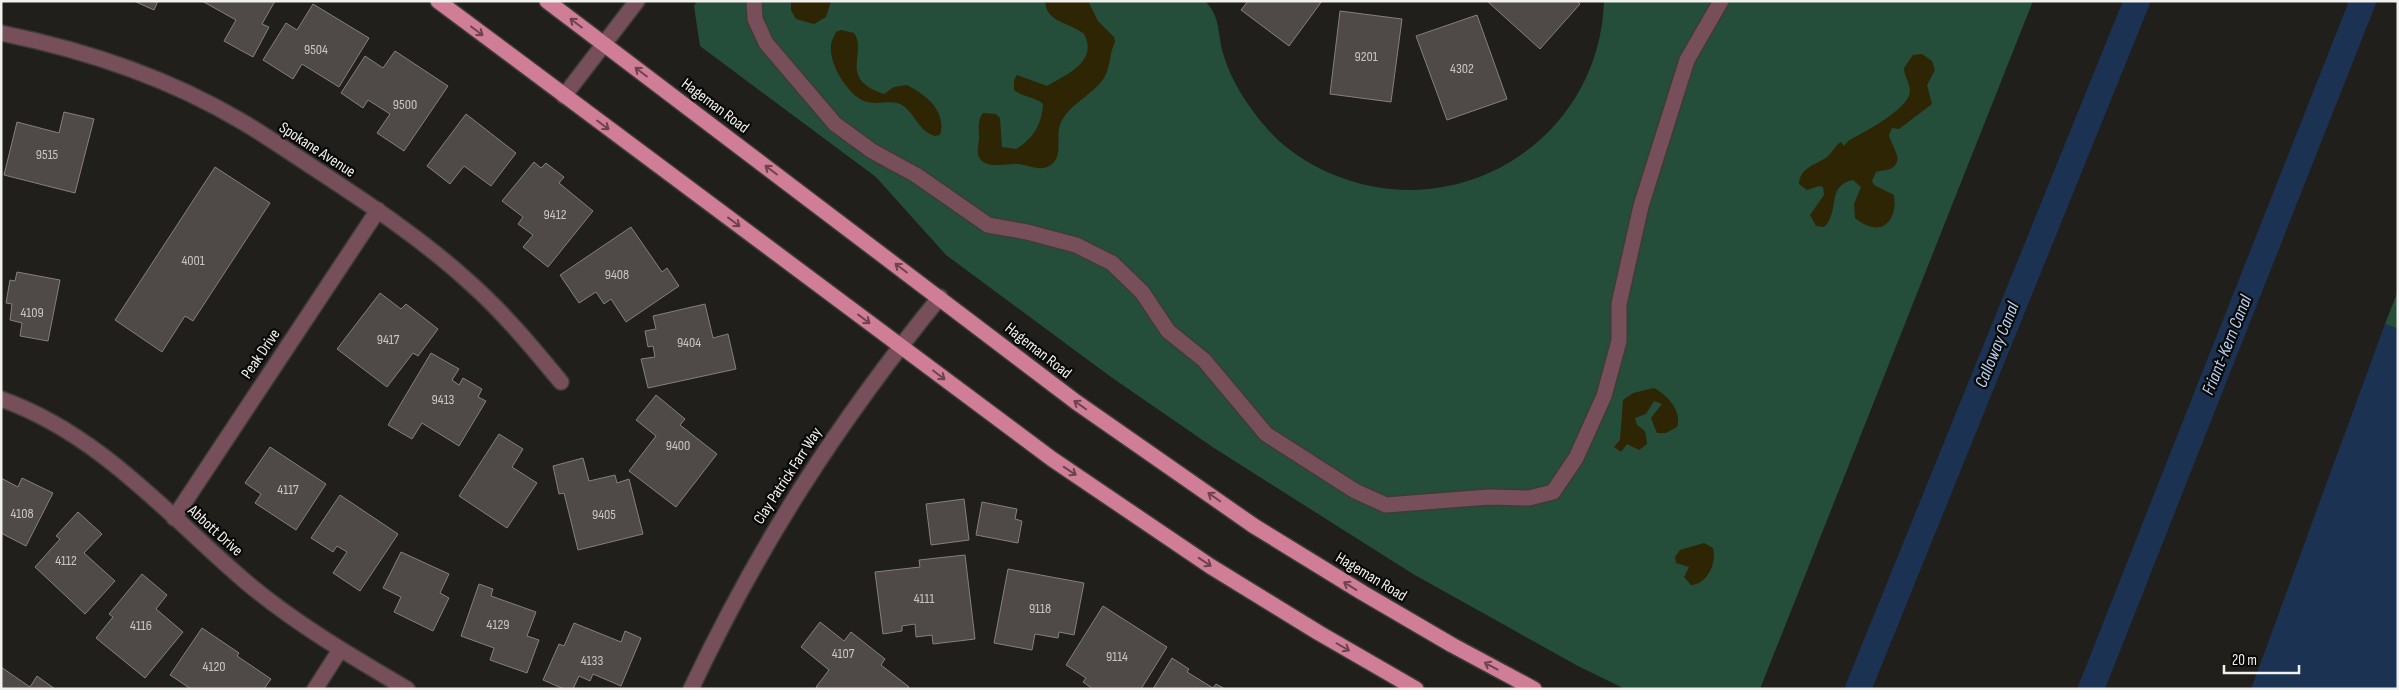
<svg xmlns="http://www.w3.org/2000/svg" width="2399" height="690" font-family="'Sofia Sans Condensed',sans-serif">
	<rect width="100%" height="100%" fill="#201f1b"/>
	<!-- green -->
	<path fill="#244e3a" d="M 697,1 L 1205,1 C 1221,17 1217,32 1223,53 C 1231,82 1251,111 1271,133 C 1291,154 1318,170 1345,179 C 1469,222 1600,134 1604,1 L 2033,1 L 1760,689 L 1625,689 L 1578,666 L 1413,574 L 1214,448 L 1111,377 L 946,255 L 876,177 L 700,46 L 694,6 Z
		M 2398,291 L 2398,329 L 2385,324 Z"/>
	<!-- sand -->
	<path fill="#2e2504" d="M 791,1 L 831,1 L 826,17 L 814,24 L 796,19 L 791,10 Z
		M 1045,1 L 1088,1 L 1098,21 L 1114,37 L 1115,42 C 1109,54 1111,66 1104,78 C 1092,96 1067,105 1060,125 C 1056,137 1062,153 1054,162 C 1044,174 1029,165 1018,164 C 1007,163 989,169 981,160 C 975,153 979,146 979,138 C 979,129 977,121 983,113 L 996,114 L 1000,118 L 1002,147 L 1016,149 C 1033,139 1042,124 1043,104 C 1034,96 1024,98 1014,90 L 1014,80 L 1017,75 L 1047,86 C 1065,75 1099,62 1084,34 C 1070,22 1046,23 1045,1 Z
		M 841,30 L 854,33 C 868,53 837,79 884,94 L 894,87 L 907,85 C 926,95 947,111 940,135 L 935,136 C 919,132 915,113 902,105 C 893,99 878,105 867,102 C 849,97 829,65 831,46 C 831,42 834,36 836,32 Z
		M 1922,54 L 1932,61 L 1935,70 L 1927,85 L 1932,104 L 1899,129 L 1892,128 L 1889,135 C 1891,146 1905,160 1892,168 C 1887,171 1881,170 1876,172 L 1872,181 L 1874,185 L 1894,195 C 1898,224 1879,238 1855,218 L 1854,204 L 1861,187 L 1853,180 C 1825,186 1841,211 1824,227 L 1816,226 L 1810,215 L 1824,195 L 1823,187 L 1819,186 L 1807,190 L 1799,184 C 1800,167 1816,165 1827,157 C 1833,152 1835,145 1841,142 L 1844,146 L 1848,141 C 1862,133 1910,109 1910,91 C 1910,83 1904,76 1904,68 L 1913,55 Z
		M 1654,388 C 1666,394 1683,411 1677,427 L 1666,433 L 1657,433 L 1651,418 L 1662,404 L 1654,401 L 1646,414 L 1635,418 L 1637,425 L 1645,431 L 1647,444 L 1639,450 L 1627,444 L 1621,452 L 1614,447 L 1620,440 L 1623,400 L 1633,393 Z
		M 1704,543 L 1713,548 C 1717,562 1708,584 1691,585 L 1684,577 L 1689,567 L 1676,563 L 1675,557 L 1680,550 Z"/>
	<!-- water -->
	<path fill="#1b3253" d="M 2385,324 L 2398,329 L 2398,689 L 2251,689 Z"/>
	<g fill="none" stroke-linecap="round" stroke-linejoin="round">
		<!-- canal -->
		<path stroke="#1b3253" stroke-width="26" d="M 1858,689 L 2137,1
			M 2091,689 L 2363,1"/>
	</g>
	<!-- building -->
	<path fill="#4f4a47" stroke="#85807d" d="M 134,1 L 158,1 L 154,10 Z
		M 202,1 L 275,1 L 262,24 L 269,27 L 253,57 L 224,41 L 236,20 Z
		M 1248,1 L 1322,1 L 1289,46 L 1241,10 Z
		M 1487,1 L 1577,1 L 1580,4 L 1540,49 Z
		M 313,4 L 369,38 L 339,87 L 302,64 L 293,79 L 263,60 L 286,23 L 297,30 Z
		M 1340,11 L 1402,19 L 1391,102 L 1330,94 Z
		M 1477,15 L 1507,99 L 1447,120 L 1416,36 Z
		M 395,51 L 448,86 L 404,151 L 377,133 L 390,114 L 368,100 L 363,108 L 341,93 L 365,56 L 383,68 Z
		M 64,112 L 94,119 L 75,193 L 4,175 L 17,122 L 59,133 Z
		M 466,114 L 516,153 L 491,186 L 464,166 L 450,184 L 427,166 Z
		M 534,162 L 541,168 L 546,163 L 564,177 L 559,183 L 593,211 L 548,267 L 523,247 L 533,235 L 518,224 L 523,217 L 502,201 Z
		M 215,167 L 270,203 L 193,321 L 185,316 L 162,352 L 115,320 Z
		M 631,227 L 662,272 L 667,268 L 679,286 L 626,322 L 611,299 L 604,304 L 596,292 L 579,303 L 560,275 Z
		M 17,272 L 60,280 L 48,341 L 20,336 L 22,323 L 10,320 L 12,304 L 6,303 L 10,280 L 15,281 Z
		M 380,293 L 401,309 L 406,304 L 438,329 L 418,356 L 413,353 L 387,387 L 337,349 Z
		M 705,304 L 713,338 L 728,334 L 736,369 L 648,388 L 641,359 L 655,357 L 653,346 L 648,347 L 645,331 L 656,329 L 653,316 Z
		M 431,353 L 459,369 L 452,380 L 459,385 L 463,378 L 482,389 L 478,397 L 486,401 L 459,446 L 422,423 L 412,439 L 388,425 Z
		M 656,395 L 685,419 L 680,425 L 717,454 L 676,507 L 629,471 L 656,436 L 636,420 Z
		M 499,434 L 523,449 L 512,467 L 537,483 L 507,528 L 459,496 Z
		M 270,447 L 326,484 L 296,530 L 255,503 L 261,494 L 245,483 Z
		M 583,458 L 589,481 L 615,475 L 617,483 L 629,479 L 643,534 L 578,550 L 564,493 L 559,494 L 553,466 Z
		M 1,478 L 18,487 L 22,478 L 53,493 L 26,546 L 1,533 Z
		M 340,495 L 398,534 L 360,591 L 333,573 L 347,552 L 337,546 L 333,552 L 311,538 Z
		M 964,499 L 969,540 L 931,545 L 926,504 Z
		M 982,502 L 1017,509 L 1015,519 L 1022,521 L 1018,543 L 976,535 Z
		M 78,512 L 102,534 L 84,553 L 115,581 L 85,614 L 35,567 L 60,539 L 56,536 Z
		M 401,552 L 449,574 L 440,593 L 449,598 L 433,631 L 394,612 L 401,597 L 383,588 Z
		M 965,555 L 975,639 L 933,644 L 932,635 L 916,637 L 915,624 L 902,626 L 902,631 L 883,634 L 875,572 L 920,567 L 919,560 Z
		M 1008,569 L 1084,583 L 1074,635 L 1059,632 L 1058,638 L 1035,634 L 1032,650 L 994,643 Z
		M 142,574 L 167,595 L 156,609 L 183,632 L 145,678 L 96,638 L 113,617 L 109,614 Z
		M 479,584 L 493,589 L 491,596 L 536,612 L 527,636 L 539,640 L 527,673 L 490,660 L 494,648 L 461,636 Z
		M 1103,606 L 1167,647 L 1141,689 L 1093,689 L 1083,682 L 1086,678 L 1066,665 Z
		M 820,622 L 844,641 L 851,632 L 885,659 L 881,665 L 909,687 L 907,689 L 818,689 L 816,687 L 829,670 L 801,647 Z
		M 574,623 L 621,642 L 625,631 L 641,638 L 621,686 L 593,674 L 590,681 L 579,676 L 573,689 L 564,689 L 543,680 L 559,644 L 564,646 Z
		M 202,628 L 239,653 L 237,656 L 271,679 L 264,689 L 191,689 L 170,675 Z
		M 1172,658 L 1189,669 L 1187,672 L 1213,688 L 1216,684 L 1225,689 L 1153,689 Z
		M 1,667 L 30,687 L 37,676 L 55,689 L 1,689 Z"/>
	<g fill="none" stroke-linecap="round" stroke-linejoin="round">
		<!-- minor casing -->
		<g stroke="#3d3c38" stroke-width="18">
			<path id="minor" d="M 754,1 L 755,19 L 766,43 L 835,124 L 872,151 L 916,175 L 988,225 L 1027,232 L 1076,245 L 1112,263 L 1142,292 L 1168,331 L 1204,360 L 1266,434 L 1355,491 L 1386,505 L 1489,497 L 1529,498 L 1553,492 L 1576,458 L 1604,396 L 1619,341 L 1619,304 L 1641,206 L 1687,60 L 1721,1
				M 1,33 C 85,50 167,77 241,121 C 267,136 292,154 317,170 C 370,205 422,239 469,282 C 503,312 532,347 561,382
				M 564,96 L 637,1
				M 1,399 C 100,434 169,516 246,582 C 296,624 351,656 407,689
				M 174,518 L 378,210
				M 315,689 L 340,650
				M 691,689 C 760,543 838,422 940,297"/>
		</g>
		<!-- major casing -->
		<g stroke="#3d3c38" stroke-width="18">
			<path id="major" d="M 438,1 L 1052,459 L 1210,566 L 1319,633 L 1416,689
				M 547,1 L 1076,402 L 1254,526 L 1363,593 L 1452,645 L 1534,689"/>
		</g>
		<!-- minor -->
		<use href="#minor" stroke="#774f5b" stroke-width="15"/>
		<!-- major -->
		<use href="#major" stroke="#d07d97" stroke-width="15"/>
	</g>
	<!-- one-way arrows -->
	<defs><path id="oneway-shaft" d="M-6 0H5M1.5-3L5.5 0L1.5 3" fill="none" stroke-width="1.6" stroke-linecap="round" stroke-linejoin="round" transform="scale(1.25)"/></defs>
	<g stroke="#6c434f">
		<use href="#oneway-shaft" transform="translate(576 23) rotate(-143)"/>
		<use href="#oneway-shaft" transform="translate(477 31) rotate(37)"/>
		<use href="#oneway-shaft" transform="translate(641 72) rotate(-143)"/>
		<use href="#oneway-shaft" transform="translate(603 125) rotate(37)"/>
		<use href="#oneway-shaft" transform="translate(771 170) rotate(-143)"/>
		<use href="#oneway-shaft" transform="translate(734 222) rotate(37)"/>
		<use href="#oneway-shaft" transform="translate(901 268) rotate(-143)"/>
		<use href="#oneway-shaft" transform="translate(864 319) rotate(37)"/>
		<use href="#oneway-shaft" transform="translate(939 375) rotate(37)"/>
		<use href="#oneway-shaft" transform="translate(1080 405) rotate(-145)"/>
		<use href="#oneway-shaft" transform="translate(1070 471) rotate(34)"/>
		<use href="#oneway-shaft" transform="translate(1214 497) rotate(-145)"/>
		<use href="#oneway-shaft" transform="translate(1205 562) rotate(34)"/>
		<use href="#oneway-shaft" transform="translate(1350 586) rotate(-148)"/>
		<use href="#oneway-shaft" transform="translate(1343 647) rotate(30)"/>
		<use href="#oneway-shaft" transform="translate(1491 666) rotate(-152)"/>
	</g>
	<g text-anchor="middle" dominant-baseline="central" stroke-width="4.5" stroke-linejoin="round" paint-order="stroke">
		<!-- number labels -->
		<g font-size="14" fill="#c8c6c4">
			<text x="316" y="49">9504</text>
			<text x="1366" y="56">9201</text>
			<text x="1462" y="68">4302</text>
			<text x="405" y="104">9500</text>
			<text x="47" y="154">9515</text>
			<text x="555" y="214">9412</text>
			<text x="193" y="260">4001</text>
			<text x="617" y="274">9408</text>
			<text x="32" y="312">4109</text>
			<text x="388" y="339">9417</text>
			<text x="689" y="342">9404</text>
			<text x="443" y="399">9413</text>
			<text x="678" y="445">9400</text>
			<text x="288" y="489">4117</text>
			<text x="22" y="513">4108</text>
			<text x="604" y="514">9405</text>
			<text x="66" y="560">4112</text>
			<text x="924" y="598">4111</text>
			<text x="1040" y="608">9118</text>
			<text x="498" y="624">4129</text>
			<text x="141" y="625">4116</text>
			<text x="843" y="653">4107</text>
			<text x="1117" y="656">9114</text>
			<text x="592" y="660">4133</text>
			<text x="214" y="666">4120</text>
		</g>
		<!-- street labels -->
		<g font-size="16" fill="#f0f0ed" stroke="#090907">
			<text transform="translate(715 106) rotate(37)">Hageman Road</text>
			<text transform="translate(317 150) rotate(33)">Spokane Avenue</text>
			<text transform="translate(1038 351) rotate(38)">Hageman Road</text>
			<text transform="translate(261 354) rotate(-56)">Peak Drive</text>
			<text transform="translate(788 476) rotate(-57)">Clay Patrick Farr Way</text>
			<text transform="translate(215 531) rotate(42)">Abbott Drive</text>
			<text transform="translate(1371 577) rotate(31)">Hageman Road</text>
		</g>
		<!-- water labels -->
		<g font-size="18" font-style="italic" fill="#b6d0f4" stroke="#090907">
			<text transform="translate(1997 345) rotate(-68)">Calloway Canal</text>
			<text transform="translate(2227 345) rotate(-68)">Friant-Kern Canal</text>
		</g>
	</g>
	<!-- border -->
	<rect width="2399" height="690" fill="none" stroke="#f0f0ed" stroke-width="5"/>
	<!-- scale -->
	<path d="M2224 665v8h75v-8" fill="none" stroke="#f0f0ed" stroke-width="2.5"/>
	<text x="2232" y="665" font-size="15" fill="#f0f0ed" stroke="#090907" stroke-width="4" paint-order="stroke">20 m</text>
</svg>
